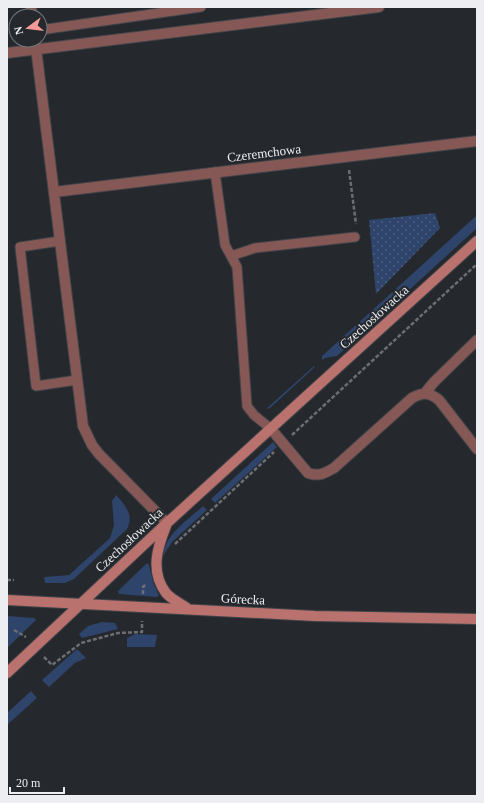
<svg xmlns="http://www.w3.org/2000/svg" width="484" height="803" font-family="Georgia,serif">
	<defs>
		<pattern id="park-dots" width="8" height="8" patternUnits="userSpaceOnUse"><rect width="8" height="8" fill="#2e446a"/><path d="M2 2h.1M6 6h.1" fill="none" stroke="#4c5f80" stroke-width="1.8" stroke-linecap="round"/></pattern>
	</defs>
	<rect width="100%" height="100%" fill="#25282d"/>
	<!-- grass -->
	<path fill="#2e446a" d="M 477,215 L 477,228 L 337,356 L 325,358 L 322,360 L 322,356 Z
		M 314,366 L 315,367 L 270,408 L 266,409 Z
		M 273,442 L 277,447 L 215,503 L 211,499 Z
		M 116,495 C 126,506 134,515 127,529 L 74,579 L 65,583 L 45,583 L 44,577 L 69,575 L 110,538 L 114,525 L 112,501 Z
		M 203,506 L 207,510 L 172,542 L 163,556 C 165,534 188,520 203,506 Z
		M 147,563 L 149,565 L 153,582 L 159,596 L 156,597 L 119,594 L 118,591 Z
		M 7,616 L 34,618 L 36,620 L 7,648 Z
		M 102,622 L 115,623 L 118,629 L 82,638 L 79,634 L 88,626 Z
		M 135,634 L 157,635 L 155,647 L 127,647 L 127,638 Z
		M 77,649 L 86,658 L 75,663 L 49,687 L 42,680 Z
		M 31,691 L 37,698 L 7,725 L 7,713 Z"/>
	<!-- park -->
	<path fill="url(#park-dots)" d="M 435,213 L 440,228 L 376,294 L 369,220 Z"/>
	<g fill="none" stroke-linecap="round" stroke-linejoin="round">
		<!-- lane casing -->
		<g stroke="#414448" stroke-width="11">
			<path id="lane" d="M 40,30 L 201,7
				M 215,172 L 225,245 L 237,267 L 247,406 L 254,415 L 271,429
				M 60,241 L 20,247 L 36,386 L 77,380
				M 231,256 L 255,248 L 355,237"/>
		</g>
		<!-- street casing -->
		<g stroke="#414448" stroke-width="12">
			<path id="street" d="M 31,7 L 32,16
				M 35,40 L 83,426 L 92,445 L 99,454 L 167,523
				M 7,53 L 379,7
				M 54,192 L 477,141
				M 425,393 L 434,382 L 477,340
				M 271,429 L 308,473 C 319,477 325,473 334,468 L 412,398 C 423,392 429,392 439,400 L 477,449"/>
		</g>
		<!-- secondary casing -->
		<g stroke="#414448" stroke-width="12">
			<path id="secondary" d="M 166,526 C 157,548 150,572 166,593 C 171,599 180,603 187,608
				M 7,600 L 315,616 L 477,619
				M 7,673 L 167,523 L 477,241"/>
		</g>
		<!-- path -->
		<path stroke="#6c6e73" stroke-width="2.5" stroke-dasharray="4 2" stroke-linecap="butt" d="M 349,170 L 356,224
			M 292,435 L 477,264
			M 175,544 L 274,452
			M 7,580 L 14,580
			M 143,594 L 143,587 L 146,584
			M 14,630 L 26,637
			M 44,657 L 52,665 L 81,643 L 118,633 L 142,632 L 142,621"/>
		<!-- lane -->
		<use href="#lane" stroke="#855856" stroke-width="9"/>
		<!-- street -->
		<use href="#street" stroke="#855856" stroke-width="10"/>
		<!-- secondary -->
		<use href="#secondary" stroke="#ba726f" stroke-width="10"/>
	</g>
	<g text-anchor="middle" dominant-baseline="central" stroke-width="4" stroke-linejoin="round" paint-order="stroke">
		<!-- street labels -->
		<g font-size="13" fill="#eceef1" stroke="#25282d">
			<text transform="translate(264 153) rotate(-7)">Czeremchowa</text>
			<text transform="translate(374 317) rotate(-42)">Czechosłowacka</text>
			<text transform="translate(129 540) rotate(-43)">Czechosłowacka</text>
			<text transform="translate(243 599) rotate(3)">Górecka</text>
		</g>
	</g>
	<!-- border -->
	<rect width="484" height="803" fill="none" stroke="#eceef1" stroke-width="16"/>
	<!-- north arrow -->
	<g transform="translate(28 28) rotate(255)"><circle r="19" fill="#25282d" stroke="#75777b"/>
	<path d="M0-3L7 15L0 10L-7 15Z" fill="#f59b97"/>
	<text y="-6" font-size="11" font-weight="bold" text-anchor="middle" fill="#eceef1">N</text>
	</g>
	<!-- scale -->
	<path d="M10 787v6h54v-6" fill="none" stroke="#eceef1" stroke-width="2"/>
	<text x="16" y="787" font-size="12" fill="#eceef1" stroke="#25282d" stroke-width="3" paint-order="stroke">20 m</text>
</svg>
